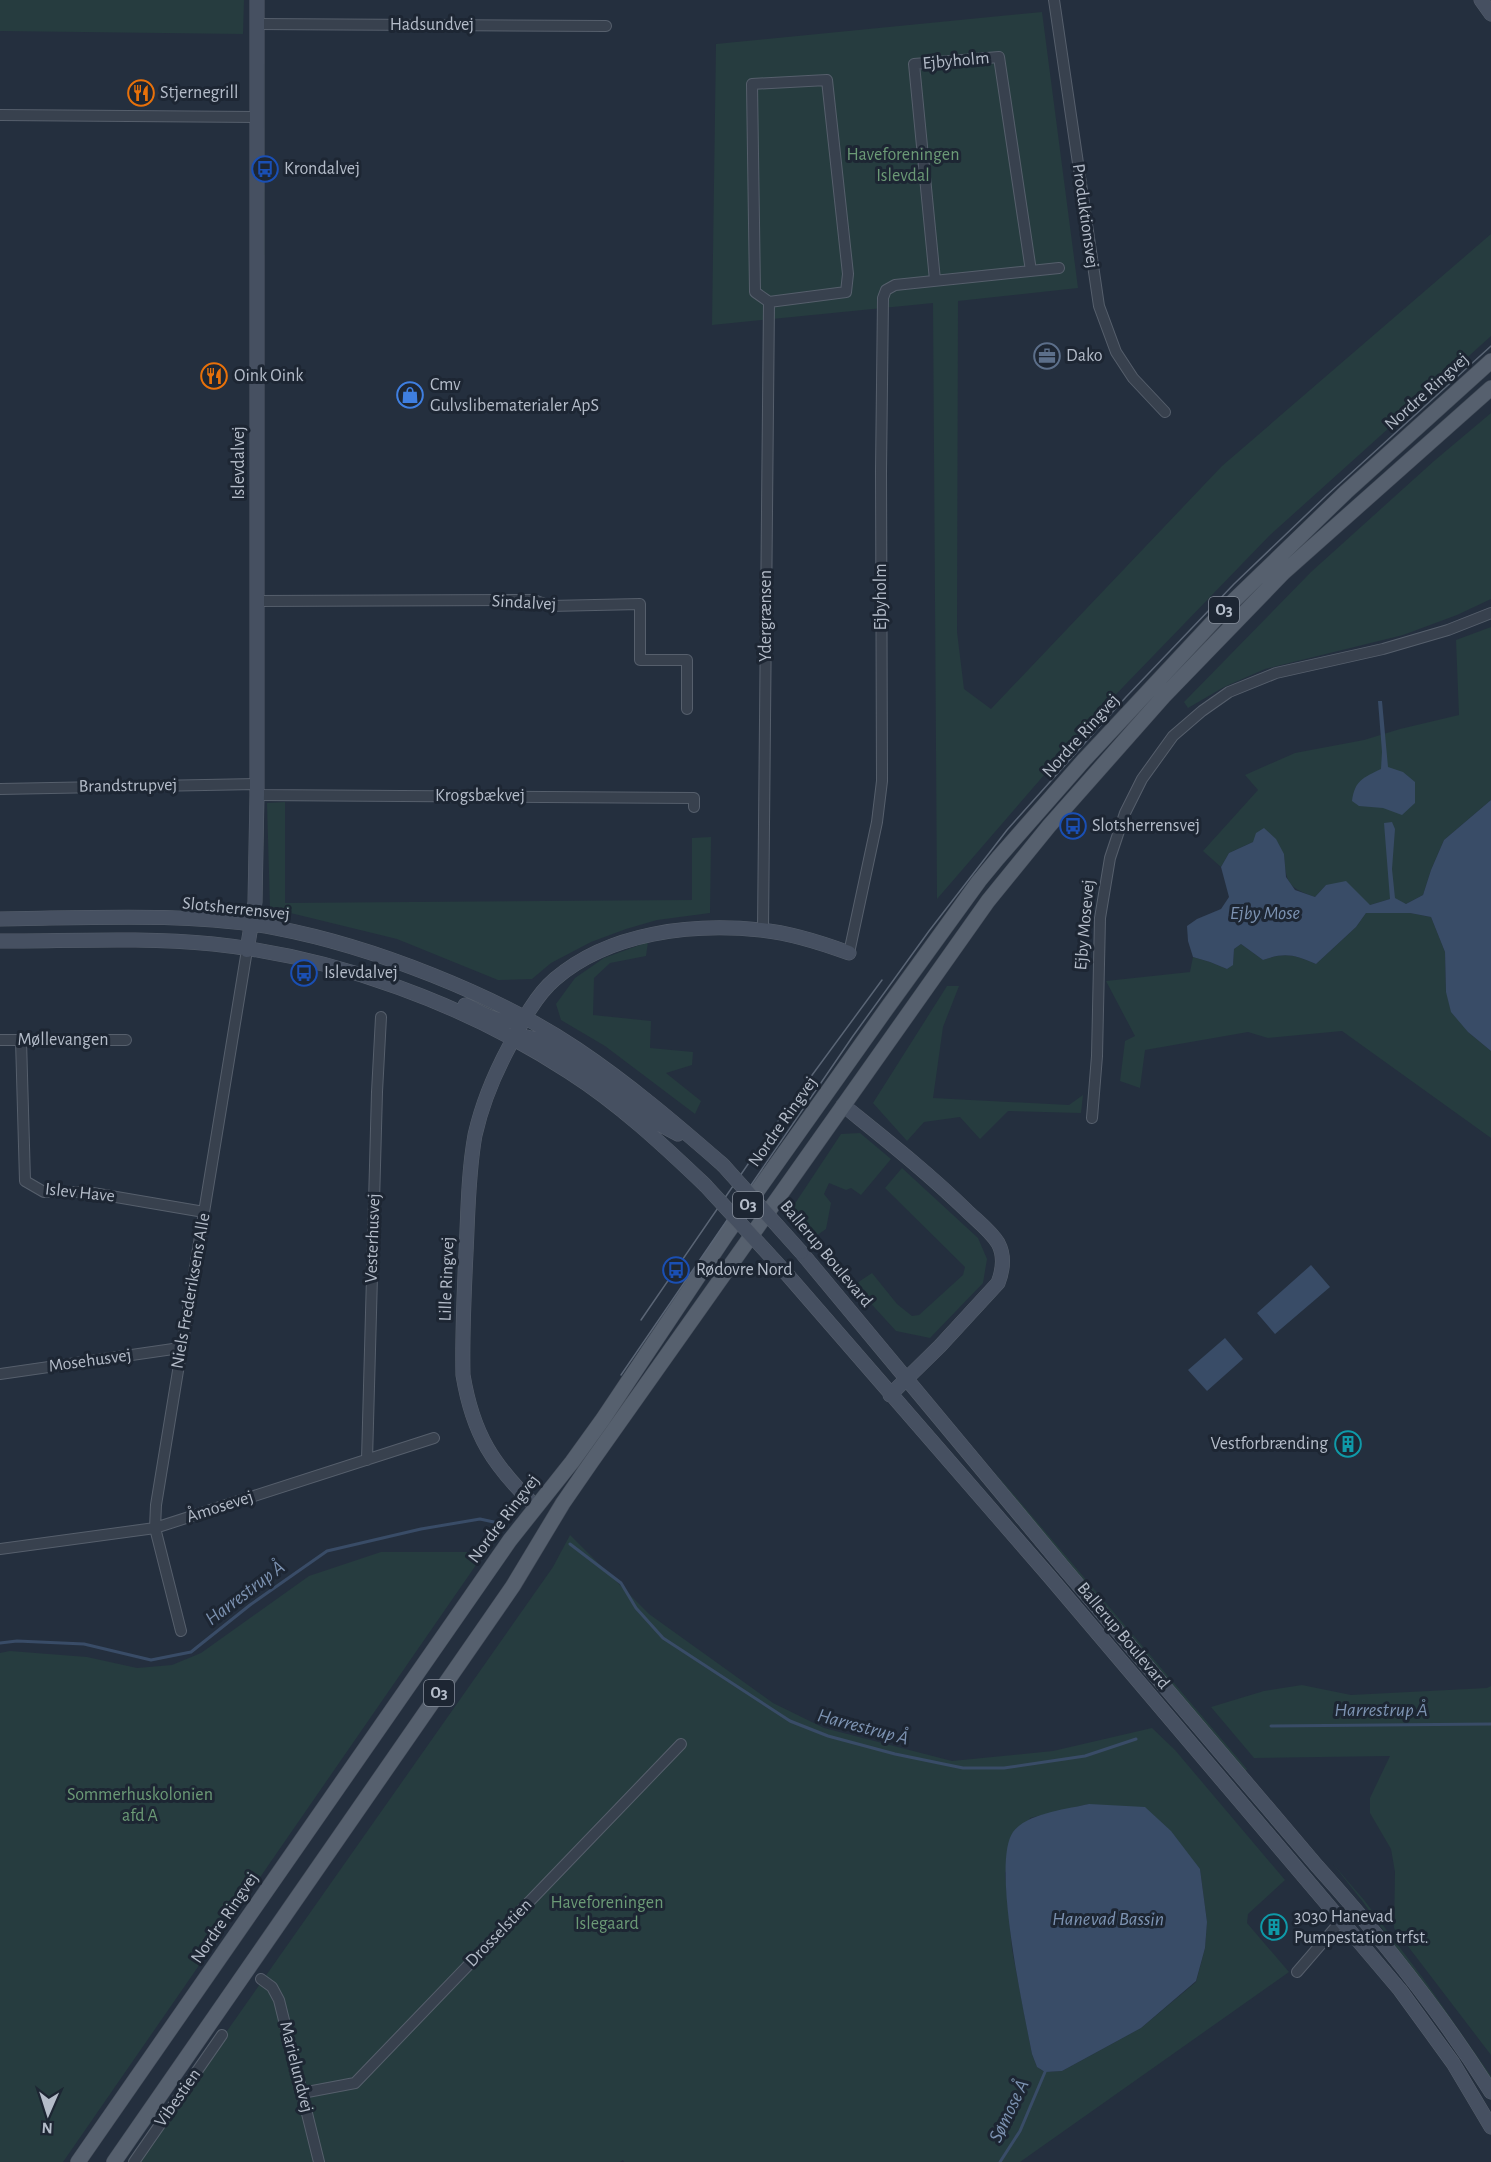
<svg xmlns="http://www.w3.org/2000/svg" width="1491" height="2162" font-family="'Alegreya Sans',sans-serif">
	<rect width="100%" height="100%" fill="#242f3e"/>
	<!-- green -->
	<path fill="#263c3f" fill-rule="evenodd" d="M 0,0 L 244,0 L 243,34 L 0,31 Z
		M 1042,12 L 1078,288 L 958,301 L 957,632 L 964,689 L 991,709 L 1222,466 L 1491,234 L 1491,336 L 1269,536 L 1096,715 L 937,899 L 933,303 L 712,325 L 716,44 Z
		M 1491,413 L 1491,599 L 1457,615 L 1403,635 L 1265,669 L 1224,687 L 1188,708 L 1184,702 L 1311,572 L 1434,461 Z
		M 1491,627 L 1491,800 L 1444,840 L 1431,870 L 1423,895 L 1406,904 L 1390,899 L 1370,905 L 1326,885 L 1315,897 C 1287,887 1286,883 1284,854 L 1253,842 L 1229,853 L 1221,867 L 1203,851 L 1258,790 L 1245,775 L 1295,753 L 1364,740 L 1400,729 L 1459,715 L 1456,640 Z
		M 285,802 L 285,903 L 692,900 L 692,838 L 711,837 L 710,913 L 657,920 L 626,929 L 591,942 L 551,963 L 532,979 L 498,980 L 397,939 L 270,908 L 267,803 Z
		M 1366,913 L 1410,913 L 1431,917 L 1445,952 L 1446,992 L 1468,1032 L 1491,1051 L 1491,1138 L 1342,1031 L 1268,1038 L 1248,1032 L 1145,1050 L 1140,1088 L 1120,1081 L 1125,1041 L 1135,1036 L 1106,981 L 1190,972 L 1193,957 L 1210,962 L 1227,969 L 1233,964 L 1234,949 L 1241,944 L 1263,960 C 1286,952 1294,955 1316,964 L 1356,927 Z
		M 648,942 L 646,956 L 610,963 L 594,978 L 593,1015 L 651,1021 L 650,1048 L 693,1052 L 692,1065 L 666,1073 L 701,1101 L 695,1114 L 605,1046 L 561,1020 L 556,1004 L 575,978 L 604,958 Z
		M 947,986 L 959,986 L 943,1027 L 933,1098 L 1069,1105 L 1083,1095 L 1081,1113 L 1008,1111 L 980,1139 L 960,1117 L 924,1122 L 907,1141 L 873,1103 Z
		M 860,1133 L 891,1159 L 861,1195 L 851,1188 L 846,1190 L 829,1183 L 824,1194 L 831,1203 L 826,1229 L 813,1238 L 792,1208 L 841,1134 Z
		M 902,1168 L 978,1238 L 987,1259 L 983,1283 L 930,1338 L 896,1331 L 854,1285 L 872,1273 L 897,1304 L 912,1316 L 919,1315 L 963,1275 L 965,1267 L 885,1188 Z
		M 992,1469 L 1247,1769 L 1245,1771 L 1044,1535 Z
		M 570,1535 L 649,1614 L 773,1703 L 824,1728 L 952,1761 L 1053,1751 L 1152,1728 L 1175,1750 L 1285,1880 L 1248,1914 L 1247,1923 L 1289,1972 L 1020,2162 L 624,2162 L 623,2160 L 620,2162 L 135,2162 L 553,1567 ZM 1089,1804 L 1200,1869 L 1207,1922 L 1205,1948 L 1196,1982 L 1141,2028 L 1062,2071 L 1045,2072 L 1037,2067 L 1032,2054 L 1012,1949 L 1005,1873 L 1030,1818 Z
		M 381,1552 L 485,1552 L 63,2162 L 0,2162 L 0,1653 L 10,1651 L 87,1657 L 137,1668 L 172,1665 L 201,1653 L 309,1576 Z
		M 1302,1685 L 1351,1695 L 1487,1688 L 1491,1686 L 1491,2055 L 1394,1928 L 1395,1872 L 1391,1849 L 1370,1813 L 1370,1798 L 1390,1756 L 1254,1758 L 1211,1707 L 1264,1691 Z
		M 1333,1864 L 1364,1900 L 1425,1981 L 1491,2076 L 1491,2081 L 1363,1902 Z"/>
	<!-- water -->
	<path fill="#394c67" d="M 1378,701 L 1382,701 L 1388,767 L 1403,772 L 1415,782 L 1415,803 L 1402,815 L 1383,808 L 1359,806 L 1352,801 C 1355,780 1363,778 1381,769 L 1382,752 Z
		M 1491,800 L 1491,1051 L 1468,1032 L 1451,1012 L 1446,992 L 1445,952 L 1431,917 L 1410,913 L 1366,913 L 1356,927 L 1316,964 C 1294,955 1286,952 1263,960 L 1241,944 L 1234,949 L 1233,965 L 1227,969 L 1210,962 L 1193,957 L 1188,941 L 1187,926 L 1197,919 L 1221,909 L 1229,897 L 1221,867 L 1229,853 L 1253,842 L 1256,833 L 1264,828 L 1276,839 L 1284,854 L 1286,877 L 1295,890 L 1315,897 L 1326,885 L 1346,881 L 1370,905 L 1390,899 L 1384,823 L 1392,822 L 1395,829 L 1392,869 L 1395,898 L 1406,904 L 1423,895 L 1431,870 L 1444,840 Z
		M 1311,1265 L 1330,1287 L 1275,1334 L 1257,1313 Z
		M 1225,1338 L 1243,1359 L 1207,1391 L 1188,1370 Z
		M 1089,1804 L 1145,1807 L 1171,1831 L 1200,1869 L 1207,1922 L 1205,1948 L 1196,1981 L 1141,2028 L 1062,2071 L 1045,2072 L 1037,2067 L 1032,2054 C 1024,2012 991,1863 1013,1832 C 1027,1813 1068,1809 1089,1804 Z"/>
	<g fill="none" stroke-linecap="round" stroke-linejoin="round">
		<!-- stream -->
		<path stroke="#394c67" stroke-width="3" d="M 570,1544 L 621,1583 L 636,1608 L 663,1638 L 790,1721 L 828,1736 L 895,1754 L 963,1768 L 1004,1768 L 1085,1756 L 1136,1739
			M 0,1643 L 17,1641 L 84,1644 L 151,1660 L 191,1652 L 250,1605 L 327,1551 L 421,1529 L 480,1519 L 503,1524
			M 1271,1726 L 1491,1724
			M 1000,2162 L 1020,2131 L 1045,2072"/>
		<!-- street casing -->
		<g stroke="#565f6c" stroke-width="12">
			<path id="street" d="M 1054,0 L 1099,306 L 1116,352 L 1133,378 L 1165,412
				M 257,24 L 606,26
				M 0,115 L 257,117
				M 935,280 L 914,64 L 999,57 L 1031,271
				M 257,601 L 534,600 L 550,606 L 640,604 L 640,660 L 687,660 L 687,709
				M 0,789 L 256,784
				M 257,795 L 694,798 L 694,807
				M 763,930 L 769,302 L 846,292 L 848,274 L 827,80 L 752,84 L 755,292 L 769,302
				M 849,953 L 877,822 L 882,781 L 881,471 L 883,298 L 886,290 L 895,285 L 1059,268
				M 0,1040 L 126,1040
				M 21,1040 L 25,1181 L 44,1192 L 87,1192 L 204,1212
				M 1092,1118 L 1097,1056 L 1100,918 L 1110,858 L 1125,813 L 1142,779 L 1173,736 L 1202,711 L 1229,692 L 1276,673 L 1383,649 L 1448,630 L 1491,613
				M 0,1374 L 180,1348
				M 367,1460 L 377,1092 L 381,1017
				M 0,1549 L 155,1528 L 434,1438
				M 181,1631 L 155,1528 L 156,1505 L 247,950
				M 1297,1972 L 1341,1921
				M 261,1979 L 272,1987 L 279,2000 L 319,2162
				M 302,2093 L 355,2083 L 681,1744
				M 134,2162 L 222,2035"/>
		</g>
		<!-- secondary casing -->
		<g stroke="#565f6c" stroke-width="15">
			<path id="secondary" d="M 1481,0 L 1491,14
				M 0,919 C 90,918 188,912 276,928 C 371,946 497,995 577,1049 C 629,1084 676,1124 723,1165
				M 0,941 C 71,941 143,937 213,944 C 337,957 465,1004 569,1072 C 619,1104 662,1144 705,1185
				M 247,950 L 255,902 L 257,795 L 257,0
				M 465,1005 C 485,1014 503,1028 525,1018
				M 513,1039 L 527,1037 L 539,1040 L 588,1071 L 661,1125 L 678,1134
				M 843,1105 C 885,1139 927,1172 966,1210 C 976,1220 990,1230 998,1243 C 1005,1256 1003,1270 998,1283 L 940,1346 L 890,1395
				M 801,1252 L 1063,1567 L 1317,1866 C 1381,1937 1440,2011 1491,2092
				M 786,1273 L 1049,1576 L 1400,1990 L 1453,2063 L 1491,2127
				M 536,1507 C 493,1465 473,1435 463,1375 C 462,1335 464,1294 466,1253 C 468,1214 468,1174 475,1135 C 482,1104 494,1075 509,1047 C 521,1024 535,996 555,979 C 610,932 692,923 761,930 C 791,933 822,943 849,953"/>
		</g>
		<!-- primary casing -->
		<g stroke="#414a57" stroke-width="16">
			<path id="primary" d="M 78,2162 L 510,1540 L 572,1462 L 603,1419 L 726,1235 L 887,1008 L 979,881 L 998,858 L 1084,760 L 1224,610 L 1346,492 L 1491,361
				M 114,2162 L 513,1586 L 563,1503 L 592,1461 L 988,901 L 1049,826 L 1164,696 L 1283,573 L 1491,388"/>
		</g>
		<!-- street -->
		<use href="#street" stroke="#38414e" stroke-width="10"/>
		<!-- secondary -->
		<use href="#secondary" stroke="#465061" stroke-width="14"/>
		<!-- primary -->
		<use href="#primary" stroke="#56606e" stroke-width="15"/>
		<!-- tram -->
		<path stroke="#5a6575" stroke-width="1.5" d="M 641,1320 L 768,1135 L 882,980
			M 621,1375 L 853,1036 L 929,931 L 1007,830 L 1126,697 L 1234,584 L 1327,495 L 1491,346"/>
		<!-- secondary-bridge casing -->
		<g stroke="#565f6c" stroke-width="15" stroke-linecap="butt">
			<path id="secondary-bridge" d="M 723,1165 L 801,1252
				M 705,1185 L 786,1273"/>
		</g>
		<!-- secondary-bridge -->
		<use href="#secondary-bridge" stroke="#465061" stroke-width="14"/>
	</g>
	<!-- icons -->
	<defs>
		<g id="restaurant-ring" transform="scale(1.35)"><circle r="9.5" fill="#1d2633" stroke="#e8710a" stroke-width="1.5"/><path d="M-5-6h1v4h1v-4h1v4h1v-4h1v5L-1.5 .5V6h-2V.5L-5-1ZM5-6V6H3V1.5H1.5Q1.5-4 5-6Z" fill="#e8710a"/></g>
		<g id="bus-ring" transform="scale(1.35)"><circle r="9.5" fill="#1d2633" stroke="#1a4fb4" stroke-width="1.5"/><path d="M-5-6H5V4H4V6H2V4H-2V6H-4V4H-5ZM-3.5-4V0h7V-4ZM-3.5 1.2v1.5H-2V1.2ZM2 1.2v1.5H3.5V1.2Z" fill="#1a4fb4"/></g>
		<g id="office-ring" transform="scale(1.35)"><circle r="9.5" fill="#1d2633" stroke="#5c6f8a" stroke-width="1.5"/><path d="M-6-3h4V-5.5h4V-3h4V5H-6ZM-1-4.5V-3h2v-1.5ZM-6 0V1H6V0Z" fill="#5c6f8a"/></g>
		<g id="shop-ring" transform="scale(1.35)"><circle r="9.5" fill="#1d2633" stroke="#3f7fe0" stroke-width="1.5"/><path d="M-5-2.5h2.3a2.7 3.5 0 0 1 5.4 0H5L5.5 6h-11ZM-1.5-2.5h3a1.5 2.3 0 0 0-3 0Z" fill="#3f7fe0"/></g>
		<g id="building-ring" transform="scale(1.35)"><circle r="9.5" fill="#1d2633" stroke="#0f9aa8" stroke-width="1.5"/><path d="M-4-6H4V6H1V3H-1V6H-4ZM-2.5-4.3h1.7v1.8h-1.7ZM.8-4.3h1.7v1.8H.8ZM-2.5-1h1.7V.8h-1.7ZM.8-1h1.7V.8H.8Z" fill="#0f9aa8"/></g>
	</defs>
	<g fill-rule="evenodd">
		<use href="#restaurant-ring" x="141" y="93"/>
		<use href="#bus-ring" x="265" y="169"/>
		<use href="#office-ring" x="1047" y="356"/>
		<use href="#restaurant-ring" x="214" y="376"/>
		<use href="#shop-ring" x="410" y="395"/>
		<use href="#bus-ring" x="1073" y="826"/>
		<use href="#bus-ring" x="304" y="973"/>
		<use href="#bus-ring" x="676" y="1270"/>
		<use href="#building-ring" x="1348" y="1444"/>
		<use href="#building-ring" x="1274" y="1927"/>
	</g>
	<g text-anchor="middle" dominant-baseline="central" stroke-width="6" stroke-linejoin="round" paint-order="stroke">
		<!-- shield labels -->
		<g fill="#1d2633" stroke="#878f9c" stroke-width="1.5">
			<rect x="1209" y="597" width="30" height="26" rx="4.5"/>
			<rect x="733" y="1192" width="30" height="26" rx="4.5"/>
			<rect x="424" y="1680" width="30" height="26" rx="4.5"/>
		</g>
		<g font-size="16" font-weight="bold" fill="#b4bcc9">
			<text x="1224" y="610">O3</text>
			<text x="748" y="1205">O3</text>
			<text x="439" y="1693">O3</text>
		</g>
		<!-- street labels -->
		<g font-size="18" fill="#b4bcc9" stroke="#1d2633">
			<text x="432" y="25">Hadsundvej</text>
			<text transform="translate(956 61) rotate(-5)">Ejbyholm</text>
			<text transform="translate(1085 216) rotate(82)">Produktionsvej</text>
			<text transform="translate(1427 392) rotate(-42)">Nordre Ringvej</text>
			<text transform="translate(239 463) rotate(-90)">Islevdalvej</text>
			<text transform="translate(881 597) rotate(-90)">Ejbyholm</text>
			<text transform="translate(524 603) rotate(3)">Sindalvej</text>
			<text transform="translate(766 616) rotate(-90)">Ydergrænsen</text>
			<text transform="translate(1081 736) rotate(-48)">Nordre Ringvej</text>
			<text transform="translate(128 786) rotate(-1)">Brandstrupvej</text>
			<text x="480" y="796">Krogsbækvej</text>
			<text transform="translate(236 909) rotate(6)">Slotsherrensvej</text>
			<text transform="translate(1085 925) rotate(-85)">Ejby Mosevej</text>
			<text x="63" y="1040">Møllevangen</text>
			<text transform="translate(783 1122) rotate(-55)">Nordre Ringvej</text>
			<text transform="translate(80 1193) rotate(6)">Islev Have</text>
			<text transform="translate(373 1238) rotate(-88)">Vesterhusvej</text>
			<text transform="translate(826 1254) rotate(50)">Ballerup Boulevard</text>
			<text transform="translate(447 1279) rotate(-88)">Lille Ringvej</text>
			<text transform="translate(191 1291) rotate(-80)">Niels Frederiksens Alle</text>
			<text transform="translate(90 1361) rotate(-8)">Mosehusvej</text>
			<text transform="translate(220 1507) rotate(-18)">Åmosevej</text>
			<text transform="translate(504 1519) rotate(-53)">Nordre Ringvej</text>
			<text transform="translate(1123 1636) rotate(50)">Ballerup Boulevard</text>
			<text transform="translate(225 1918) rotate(-56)">Nordre Ringvej</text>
			<text transform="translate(499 1933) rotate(-46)">Drosselstien</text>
			<text transform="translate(296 2067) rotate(76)">Marielundvej</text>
			<text transform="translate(178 2098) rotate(-55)">Vibestien</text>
		</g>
		<!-- poi labels -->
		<g font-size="18" fill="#b4bcc9" stroke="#1d2633" text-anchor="start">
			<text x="160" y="93">Stjernegrill</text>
			<text x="284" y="169">Krondalvej</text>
			<text x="1066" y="356">Dako</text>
			<text x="234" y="376">Oink Oink</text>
			<text x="430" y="385">Cmv<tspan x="430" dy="21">Gulvslibematerialer ApS</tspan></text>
			<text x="1092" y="826">Slotsherrensvej</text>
			<text x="324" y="973">Islevdalvej</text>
			<text x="696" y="1270">Rødovre Nord</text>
			<text x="1328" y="1444" text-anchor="end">Vestforbrænding</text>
			<text x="1294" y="1917">3030 Hanevad<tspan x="1294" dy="21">Pumpestation trfst.</tspan></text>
		</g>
		<!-- park labels -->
		<g font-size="18" fill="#6b9a76" stroke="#1d2633">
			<text x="903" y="155">Haveforeningen<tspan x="903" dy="21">Islevdal</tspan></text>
			<text x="140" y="1795">Sommerhuskolonien<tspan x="140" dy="21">afd A</tspan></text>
			<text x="607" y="1903">Haveforeningen<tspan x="607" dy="21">Islegaard</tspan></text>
		</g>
		<!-- water labels -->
		<g font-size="20" font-style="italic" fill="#7c92b1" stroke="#1d2633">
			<text x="1265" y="913">Ejby Mose</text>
			<text transform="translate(245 1593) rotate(-37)">Harrestrup Å</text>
			<text x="1381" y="1710">Harrestrup Å</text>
			<text transform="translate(863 1727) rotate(15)">Harrestrup Å</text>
			<text x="1108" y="1919">Hanevad Bassin</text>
			<text transform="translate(1009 2111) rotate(-64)">Sømose Å</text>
		</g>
	</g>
	<!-- north arrow -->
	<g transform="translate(48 2114) rotate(183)" stroke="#1d2633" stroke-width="4.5" paint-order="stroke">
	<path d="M0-4.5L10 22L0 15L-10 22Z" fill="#b4bcc9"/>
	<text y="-9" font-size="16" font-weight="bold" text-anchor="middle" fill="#b4bcc9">N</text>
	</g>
</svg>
